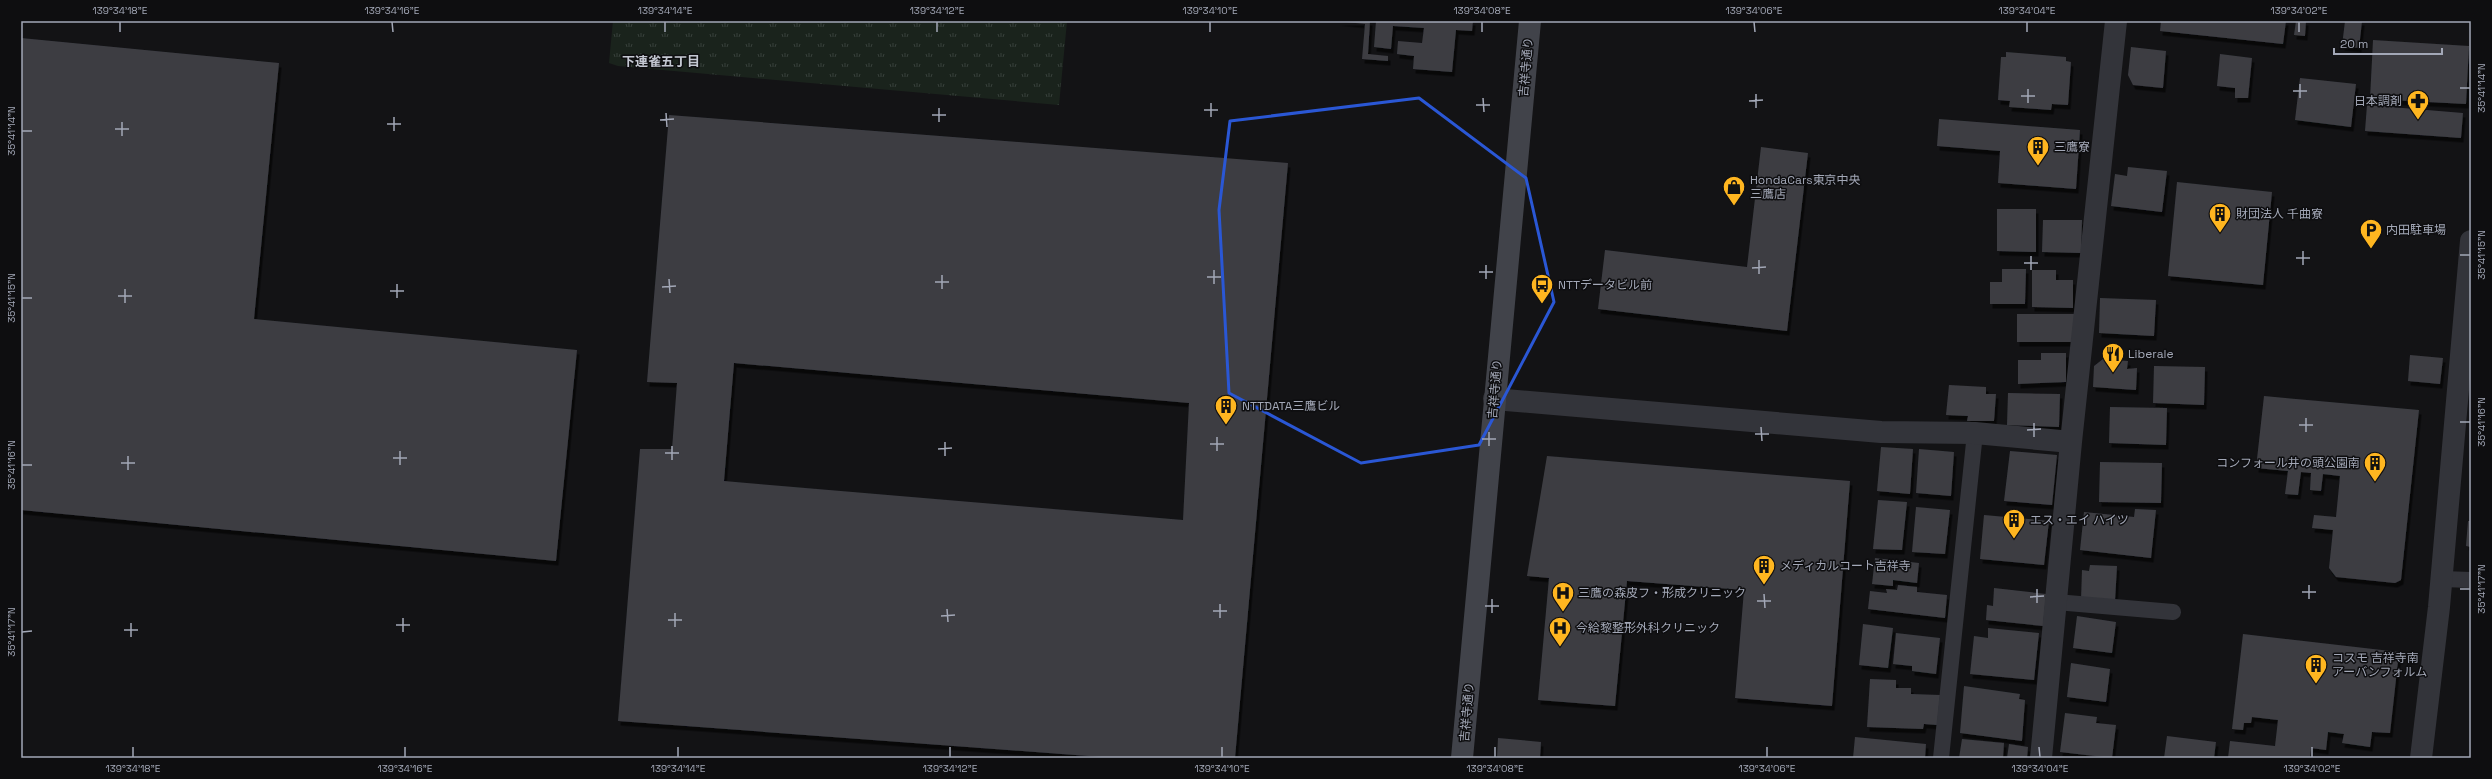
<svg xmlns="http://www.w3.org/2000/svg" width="2492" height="779" font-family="'Space Grotesk','Noto Sans JP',sans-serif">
	<defs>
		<pattern id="park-tufts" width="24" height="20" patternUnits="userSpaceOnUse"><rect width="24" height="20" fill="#1a231c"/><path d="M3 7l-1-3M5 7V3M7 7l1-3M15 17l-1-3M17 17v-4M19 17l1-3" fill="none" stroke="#38403b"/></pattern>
		<filter id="shadow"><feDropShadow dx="2.5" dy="4.5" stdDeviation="0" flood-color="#0009"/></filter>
	</defs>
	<rect width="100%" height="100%" fill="#131315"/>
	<!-- park -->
	<path fill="url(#park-tufts)" d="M 613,21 L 1067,21 L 1059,105 L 618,66 L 609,63 Z"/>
	<!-- building -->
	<path fill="#3c3d43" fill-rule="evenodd" filter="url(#shadow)" d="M 1337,21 L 1370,21 L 1368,54 L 1388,56 L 1388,61 L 1362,59 L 1365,24 Z
		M 1376,21 L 1473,21 L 1472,31 L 1456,30 L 1452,72 L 1413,69 L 1414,56 L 1397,54 L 1398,41 L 1422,43 L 1424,28 L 1393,26 L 1391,49 L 1374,47 Z
		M 2161,21 L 2286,21 L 2283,44 L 2160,31 Z
		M 2296,21 L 2306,21 L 2305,36 L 2294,35 Z
		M 2345,21 L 2362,21 L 2359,48 L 2342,46 Z
		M 21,38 L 279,63 L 254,319 L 577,350 L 556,561 L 21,510 Z
		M 2373,40 L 2469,46 L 2466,104 L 2370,99 Z
		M 2131,47 L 2166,51 L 2163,88 L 2133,85 L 2128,75 Z
		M 2006,52 L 2066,57 L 2066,61 L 2071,62 L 2068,105 L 2052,104 L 2051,110 L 2009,107 L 2010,101 L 1998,100 L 2001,57 L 2006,57 Z
		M 2220,54 L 2252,58 L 2248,98 L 2235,98 L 2235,88 L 2217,86 Z
		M 2300,78 L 2356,84 L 2351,127 L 2295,120 Z
		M 2367,105 L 2463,113 L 2461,138 L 2365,131 Z
		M 669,115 L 1288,163 L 1235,758 L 1115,758 L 618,721 L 640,449 L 672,449 L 677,383 L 647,382 ZM 734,363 L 1189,403 L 1183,520 L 724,481 Z
		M 1939,119 L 2080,130 L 2076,189 L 1998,183 L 2000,151 L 1937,146 Z
		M 1761,147 L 1808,153 L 1787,331 L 1598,309 L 1605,250 L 1747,267 Z
		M 2128,167 L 2167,171 L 2162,212 L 2111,206 L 2115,174 L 2127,176 Z
		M 2177,182 L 2272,192 L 2263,285 L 2168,276 Z
		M 1997,209 L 2036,209 L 2036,252 L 1997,251 Z
		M 2043,220 L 2082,220 L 2081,253 L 2042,252 Z
		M 2002,269 L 2026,269 L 2025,304 L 1990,304 L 1990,282 L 2002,282 Z
		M 2032,270 L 2056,270 L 2056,280 L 2073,280 L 2073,308 L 2032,307 Z
		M 2100,298 L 2156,300 L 2154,336 L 2099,333 Z
		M 2017,314 L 2075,314 L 2075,342 L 2017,342 Z
		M 2041,353 L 2066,353 L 2066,382 L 2018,384 L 2018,360 L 2041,360 Z
		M 2410,355 L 2443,358 L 2440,384 L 2408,381 Z
		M 2103,359 L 2128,361 L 2127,369 L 2137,368 L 2136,390 L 2093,387 L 2094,366 Z
		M 2154,366 L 2205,367 L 2204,405 L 2153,403 Z
		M 1949,385 L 1986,387 L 1986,394 L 1996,394 L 1994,421 L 1967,421 L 1968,416 L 1946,415 Z
		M 2008,393 L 2060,394 L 2059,427 L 2007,425 Z
		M 2264,396 L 2419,410 L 2401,580 L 2395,583 L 2336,577 L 2329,568 L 2333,530 L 2312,528 L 2314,515 L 2336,517 L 2340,476 L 2323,474 L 2321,491 L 2310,490 L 2311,473 L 2301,472 L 2298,495 L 2285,494 L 2288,471 L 2256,468 Z
		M 2110,407 L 2167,408 L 2166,445 L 2109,443 Z
		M 1881,447 L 1913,449 L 1910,494 L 1877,491 Z
		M 1919,449 L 1954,452 L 1951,496 L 1916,493 Z
		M 2010,451 L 2057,455 L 2052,505 L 2004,501 Z
		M 1547,456 L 1850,481 L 1832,706 L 1735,698 L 1744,590 L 1627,581 L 1615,706 L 1538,700 L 1549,578 L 1527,576 Z
		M 2100,462 L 2162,463 L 2161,503 L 2099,502 Z
		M 1878,500 L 1907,502 L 1902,550 L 1873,549 Z
		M 1916,507 L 1950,510 L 1945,554 L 1912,552 Z
		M 2135,509 L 2156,510 L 2151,558 L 2080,550 L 2084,512 L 2134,517 Z
		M 1984,515 L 2049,521 L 2044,565 L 1980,559 Z
		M 2468,521 L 2471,521 L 2471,547 L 2466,546 Z
		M 1875,558 L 1919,563 L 1917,583 L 1893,580 L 1893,586 L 1872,584 Z
		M 2090,565 L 2117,566 L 2115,601 L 2081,600 L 2082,570 L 2089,571 Z
		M 1898,585 L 1917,587 L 1917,592 L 1947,595 L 1945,618 L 1868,609 L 1870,591 L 1887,593 L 1886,589 L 1897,590 Z
		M 1994,588 L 2046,594 L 2043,626 L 1986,620 L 1987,605 L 1993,606 Z
		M 2077,616 L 2116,622 L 2112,653 L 2073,648 Z
		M 1863,624 L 1893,628 L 1888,668 L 1859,665 Z
		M 1988,628 L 2039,633 L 2034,680 L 1970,674 L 1974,636 L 1988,638 Z
		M 1896,633 L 1940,638 L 1936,674 L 1912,671 L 1912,666 L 1893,664 Z
		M 2243,634 L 2399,652 L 2390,733 L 2372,732 L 2370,747 L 2342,743 L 2344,734 L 2328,732 L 2326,750 L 2311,748 L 2310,758 L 2228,758 L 2230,741 L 2275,746 L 2278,720 L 2252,717 L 2251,723 L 2244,723 L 2243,730 L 2232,729 Z
		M 2071,663 L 2110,669 L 2106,702 L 2067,697 Z
		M 1870,679 L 1896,680 L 1896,688 L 1911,688 L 1911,694 L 1940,695 L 1937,725 L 1924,724 L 1923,729 L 1867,727 Z
		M 1964,686 L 2020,694 L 2019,699 L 2025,700 L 2022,741 L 1960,733 Z
		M 2065,713 L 2097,717 L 2096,723 L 2116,725 L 2112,758 L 2060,752 Z
		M 2167,736 L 2216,742 L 2214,758 L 2164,758 Z
		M 1855,737 L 1926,744 L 1925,758 L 1853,758 Z
		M 1498,738 L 1541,742 L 1540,758 L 1497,758 Z
		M 1962,739 L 2004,743 L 2003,758 L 1959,758 Z
		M 2009,744 L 2028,747 L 2027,758 L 2007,758 Z"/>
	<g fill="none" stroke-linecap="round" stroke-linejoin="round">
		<!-- lane -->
		<path stroke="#33343a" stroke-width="16" d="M 2442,579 L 2471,580
			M 2056,602 L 2173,612
			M 1941,758 L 1975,433"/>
		<!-- street -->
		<path stroke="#33343a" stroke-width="22" d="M 1494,399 L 1881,432 L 1975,433 L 2071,442
			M 2041,758 L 2071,442 L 2116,21
			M 2421,758 L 2439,607 L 2471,241"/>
		<!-- secondary -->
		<path stroke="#41434a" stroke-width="22" d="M 1462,758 L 1530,21"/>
	</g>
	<!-- marked area -->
	<path fill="none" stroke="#2a57d5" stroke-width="3" stroke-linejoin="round" d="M 1419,98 L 1526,178 L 1554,302 L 1479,445 L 1361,463 L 1229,393 L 1219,210 L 1230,121 Z"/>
	<!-- ticks -->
	<path fill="none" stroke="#a3a8b7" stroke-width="1.5" d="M 120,22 L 120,32M 392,22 L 393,32M 665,22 L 665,32M 937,22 L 937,32M 1210,22 L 1210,32M 1482,22 L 1482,32M 1754,22 L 1755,32M 2027,22 L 2027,32M 2299,22 L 2299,32M 2300,84 L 2300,98M 2460,88 L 2470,88M 2028,89 L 2028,103M 2293,91 L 2307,91M 1756,94 L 1756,108M 2021,96 L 2035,96M 1483,98 L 1484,112M 1749,101 L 1763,100M 1211,103 L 1211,117M 1476,105 L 1490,105M 939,108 L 939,122M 1204,110 L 1218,110M 666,113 L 667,127M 932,115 L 946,115M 394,117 L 394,131M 660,120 L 674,119M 122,122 L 122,136M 387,124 L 401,124M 115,129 L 129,129M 22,131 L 32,131M 2303,251 L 2303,265M 2460,255 L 2470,255M 2031,256 L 2031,270M 2296,258 L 2310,258M 1759,260 L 1759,274M 2024,263 L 2038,263M 1486,265 L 1486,279M 1752,268 L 1766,267M 1214,270 L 1214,284M 1479,272 L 1493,272M 942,275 L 942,289M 1207,277 L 1221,277M 669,279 L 670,293M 935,282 L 949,282M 397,284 L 397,298M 662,287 L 676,286M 125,289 L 125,303M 390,291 L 404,291M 118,296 L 132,296M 22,298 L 32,298M 2306,418 L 2306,432M 2460,422 L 2470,422M 2034,423 L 2034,437M 2299,425 L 2313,425M 1761,427 L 1762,441M 2027,430 L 2041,429M 1489,432 L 1489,446M 1755,434 L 1769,434M 1217,437 L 1217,451M 1482,439 L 1496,439M 945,442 L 945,456M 1210,444 L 1224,444M 672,446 L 672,460M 938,449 L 952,448M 400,451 L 400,465M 665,453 L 679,453M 128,456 L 128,470M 393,458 L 407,458M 121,463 L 135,463M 22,465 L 32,465M 2309,585 L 2309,599M 2037,589 L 2037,603M 2460,589 L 2470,589M 2302,592 L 2316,592M 1764,594 L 1765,608M 2030,597 L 2044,596M 1492,599 L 1492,613M 1757,601 L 1771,601M 1220,604 L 1220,618M 1485,606 L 1499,606M 947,609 L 948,622M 1213,611 L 1227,611M 675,613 L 675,627M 941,616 L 955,615M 403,618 L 403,632M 668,620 L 682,620M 131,623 L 131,637M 396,625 L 410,625M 124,630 L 138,630M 22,632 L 32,631M 133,747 L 133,757M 405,747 L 405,757M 678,747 L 678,757M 950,747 L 950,757M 1222,747 L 1222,757M 1495,747 L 1495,757M 1767,747 L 1767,757M 2039,747 L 2040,757M 2312,747 L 2312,757"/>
	<!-- icons -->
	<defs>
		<g id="pharmacy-pin" transform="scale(1.15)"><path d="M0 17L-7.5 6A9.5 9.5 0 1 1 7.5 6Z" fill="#ffb620" stroke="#0e0e10"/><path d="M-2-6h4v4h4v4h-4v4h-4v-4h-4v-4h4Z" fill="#111"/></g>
		<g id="building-pin" transform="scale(1.15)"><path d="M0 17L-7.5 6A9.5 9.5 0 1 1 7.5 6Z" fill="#ffb620" stroke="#0e0e10"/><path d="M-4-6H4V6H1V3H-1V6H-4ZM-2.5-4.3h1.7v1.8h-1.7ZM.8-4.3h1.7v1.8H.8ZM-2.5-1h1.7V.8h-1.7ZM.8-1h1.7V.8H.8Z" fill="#111"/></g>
		<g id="shop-pin" transform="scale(1.15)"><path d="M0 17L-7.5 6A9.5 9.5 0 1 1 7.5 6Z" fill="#ffb620" stroke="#0e0e10"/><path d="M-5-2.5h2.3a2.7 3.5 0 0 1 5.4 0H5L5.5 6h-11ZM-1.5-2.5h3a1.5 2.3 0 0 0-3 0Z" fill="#111"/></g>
		<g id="parking-pin" transform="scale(1.15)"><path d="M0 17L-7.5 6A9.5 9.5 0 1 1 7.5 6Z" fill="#ffb620" stroke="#0e0e10"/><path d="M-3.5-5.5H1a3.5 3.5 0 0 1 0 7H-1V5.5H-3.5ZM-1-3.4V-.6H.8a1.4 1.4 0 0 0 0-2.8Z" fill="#111"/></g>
		<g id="bus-pin" transform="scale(1.15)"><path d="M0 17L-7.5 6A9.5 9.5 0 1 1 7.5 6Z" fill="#ffb620" stroke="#0e0e10"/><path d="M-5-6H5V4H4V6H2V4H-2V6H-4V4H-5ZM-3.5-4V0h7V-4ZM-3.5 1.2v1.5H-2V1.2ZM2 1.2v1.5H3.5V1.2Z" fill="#111"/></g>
		<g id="restaurant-pin" transform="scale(1.15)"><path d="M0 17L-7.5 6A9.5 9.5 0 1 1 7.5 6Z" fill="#ffb620" stroke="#0e0e10"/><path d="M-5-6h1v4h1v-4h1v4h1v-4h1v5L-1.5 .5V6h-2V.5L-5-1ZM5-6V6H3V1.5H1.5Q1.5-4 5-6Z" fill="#111"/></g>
		<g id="hospital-pin" transform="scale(1.15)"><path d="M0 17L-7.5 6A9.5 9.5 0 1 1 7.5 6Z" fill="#ffb620" stroke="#0e0e10"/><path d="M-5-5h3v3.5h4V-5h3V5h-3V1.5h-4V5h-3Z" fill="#111"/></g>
	</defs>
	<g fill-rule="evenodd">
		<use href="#pharmacy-pin" x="2418" y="101"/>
		<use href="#building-pin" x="2038" y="147"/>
		<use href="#shop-pin" x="1734" y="187"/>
		<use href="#building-pin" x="2220" y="214"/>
		<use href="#parking-pin" x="2371" y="230"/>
		<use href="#bus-pin" x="1542" y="285"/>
		<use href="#restaurant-pin" x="2113" y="354"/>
		<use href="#building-pin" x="1226" y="406"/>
		<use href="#building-pin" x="2375" y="463"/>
		<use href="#building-pin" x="2014" y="520"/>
		<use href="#building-pin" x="1764" y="566"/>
		<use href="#hospital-pin" x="1563" y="593"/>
		<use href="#hospital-pin" x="1560" y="628"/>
		<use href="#building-pin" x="2316" y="665"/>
	</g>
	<g text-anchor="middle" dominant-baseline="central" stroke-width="3" stroke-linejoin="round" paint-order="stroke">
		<!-- street labels -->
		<g font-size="12" fill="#a3a8b7" stroke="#0e0e10">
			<text transform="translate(1526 67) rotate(-85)">吉祥寺通り</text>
			<text transform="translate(1495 389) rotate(-85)">吉祥寺通り</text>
			<text transform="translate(1467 712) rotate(-85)">吉祥寺通り</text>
		</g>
		<!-- poi labels -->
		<g font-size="12" fill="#a3a8b7" stroke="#0e0e10" text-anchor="start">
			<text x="2402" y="101" text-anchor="end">日本調剤</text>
			<text x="2054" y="147">三鷹寮</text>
			<text x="1750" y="180">HondaCars東京中央<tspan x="1750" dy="14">三鷹店</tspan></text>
			<text x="2236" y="214">財団法人 千曲寮</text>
			<text x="2386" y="230">内田駐車場</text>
			<text x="1558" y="285">NTTデータビル前</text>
			<text x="2128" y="354">Liberale</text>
			<text x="1242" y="406">NTTDATA三鷹ビル</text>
			<text x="2360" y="463" text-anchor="end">コンフォール井の頭公園南</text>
			<text x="2030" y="520">エス・エイ ハイツ</text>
			<text x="1780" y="566">メディカルコート吉祥寺</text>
			<text x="1578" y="593">三鷹の森皮フ・形成クリニック</text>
			<text x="1576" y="628">今給黎整形外科クリニック</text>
			<text x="2332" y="658">コスモ 吉祥寺南<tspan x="2332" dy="14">アーバンフォルム</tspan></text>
		</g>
		<!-- neighbourhood labels -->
		<g font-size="13" font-weight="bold" fill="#c4c8d2" stroke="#0e0e10">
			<text x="661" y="61">下連雀五丁目</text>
		</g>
	</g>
	<!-- border -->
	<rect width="2492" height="779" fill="none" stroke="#0e0e10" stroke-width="44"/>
	<!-- scale -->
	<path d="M2334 48v6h108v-6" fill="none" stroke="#a3a8b7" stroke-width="2"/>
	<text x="2340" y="48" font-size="12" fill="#a3a8b7" stroke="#0e0e10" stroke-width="3" paint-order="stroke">20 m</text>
	<rect x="22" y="22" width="2448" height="735" fill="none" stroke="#a3a8b7" stroke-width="1.5"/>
	<g font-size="10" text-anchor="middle" fill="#a3a8b7">
		<text x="120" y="14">139°34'18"E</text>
		<text x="392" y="14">139°34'16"E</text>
		<text x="665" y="14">139°34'14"E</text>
		<text x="937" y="14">139°34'12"E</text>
		<text x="1210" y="14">139°34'10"E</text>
		<text x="1482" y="14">139°34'08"E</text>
		<text x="1754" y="14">139°34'06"E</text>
		<text x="2027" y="14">139°34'04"E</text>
		<text x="2299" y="14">139°34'02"E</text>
		<text transform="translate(2481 88) rotate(-90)" y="4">35°41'14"N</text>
		<text transform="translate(11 131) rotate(-90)" y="4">35°41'14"N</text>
		<text transform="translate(2481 255) rotate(-90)" y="4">35°41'15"N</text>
		<text transform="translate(11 298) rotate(-90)" y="4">35°41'15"N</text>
		<text transform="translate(2481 422) rotate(-90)" y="4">35°41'16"N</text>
		<text transform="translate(11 465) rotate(-90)" y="4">35°41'16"N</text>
		<text transform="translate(2481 589) rotate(-90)" y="4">35°41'17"N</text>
		<text transform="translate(11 632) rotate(-90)" y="4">35°41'17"N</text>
		<text x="133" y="772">139°34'18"E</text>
		<text x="405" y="772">139°34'16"E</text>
		<text x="678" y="772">139°34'14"E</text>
		<text x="950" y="772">139°34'12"E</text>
		<text x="1222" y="772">139°34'10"E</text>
		<text x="1495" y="772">139°34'08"E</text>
		<text x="1767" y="772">139°34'06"E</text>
		<text x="2040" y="772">139°34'04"E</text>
		<text x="2312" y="772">139°34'02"E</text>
	</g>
</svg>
